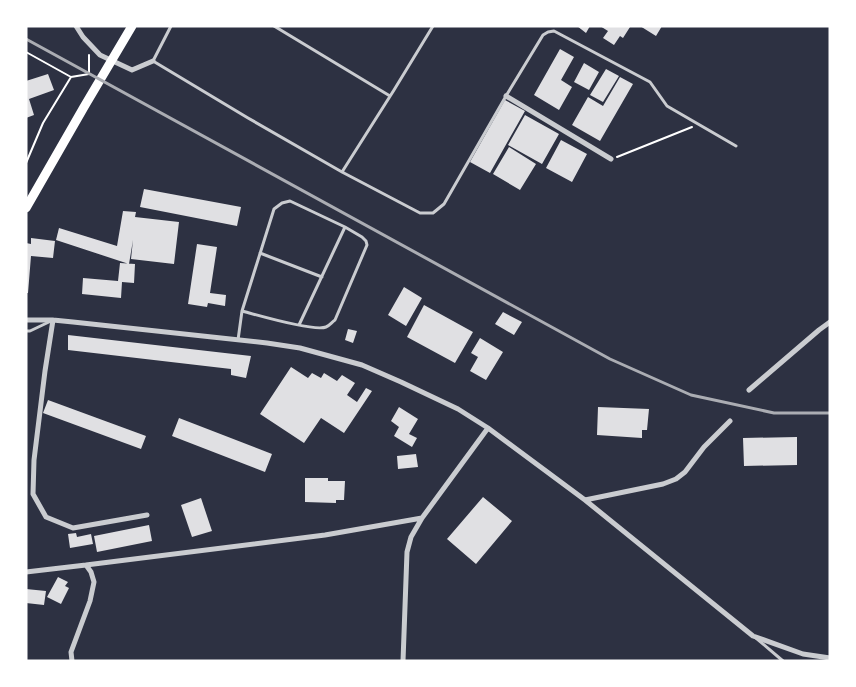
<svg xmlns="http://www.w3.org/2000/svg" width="856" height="687" font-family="Raleway,sans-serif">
	<rect width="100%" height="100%" fill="#2d3142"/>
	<!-- building -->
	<path fill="#e0e0e3" d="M 577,26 L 590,26 L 586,33 Z
		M 600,26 L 628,26 L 630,27 L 623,38 L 620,36 L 614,45 L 603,38 L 608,31 Z
		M 640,26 L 662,26 L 656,36 Z
		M 560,49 L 574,57 L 561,80 L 572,87 L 559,110 L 534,95 Z
		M 584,63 L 599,72 L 589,90 L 574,82 Z
		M 606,69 L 619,76 L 603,102 L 590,95 Z
		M 48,74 L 54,90 L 29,99 L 34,115 L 26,118 L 26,81 Z
		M 620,77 L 633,84 L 600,141 L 572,125 L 588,97 L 603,106 Z
		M 505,100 L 525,111 L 490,173 L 470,162 Z
		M 525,115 L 559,134 L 542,164 L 508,145 Z
		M 561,140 L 587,154 L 572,182 L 546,168 Z
		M 509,147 L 536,164 L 520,190 L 493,174 Z
		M 144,189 L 241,207 L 237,226 L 140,207 Z
		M 123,211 L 136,212 L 135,217 L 179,222 L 174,264 L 131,259 L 133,240 L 129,264 L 56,240 L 59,228 L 117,246 Z
		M 31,238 L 55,241 L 53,258 L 31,256 L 28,293 L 26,293 L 26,243 L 31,244 Z
		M 197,244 L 217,247 L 210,293 L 226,295 L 225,306 L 208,303 L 207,307 L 188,304 Z
		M 120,263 L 135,264 L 134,283 L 122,282 L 121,298 L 82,294 L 83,278 L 118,281 Z
		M 404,287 L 422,298 L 406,326 L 388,315 Z
		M 424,305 L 473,332 L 455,363 L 407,337 Z
		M 503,312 L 522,322 L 514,335 L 495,324 Z
		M 348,329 L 357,331 L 353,343 L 345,340 Z
		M 68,335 L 251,356 L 246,378 L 231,375 L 231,369 L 68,350 Z
		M 480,338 L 503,352 L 486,380 L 470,371 L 478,357 L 471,353 Z
		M 291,367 L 308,378 L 312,373 L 321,378 L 324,373 L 337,381 L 342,375 L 355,383 L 347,395 L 357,402 L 366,388 L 372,391 L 344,433 L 321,418 L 304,443 L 260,414 Z
		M 48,400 L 146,436 L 141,449 L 43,413 Z
		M 399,407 L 418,419 L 409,434 L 417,438 L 412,447 L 394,436 L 399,427 L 391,421 Z
		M 598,407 L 649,409 L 647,430 L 642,430 L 642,438 L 597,435 Z
		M 179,418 L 272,454 L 265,472 L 172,436 Z
		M 797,437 L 797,465 L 744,466 L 743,438 Z
		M 416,454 L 418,467 L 398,469 L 397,456 Z
		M 305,478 L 328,478 L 328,481 L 345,481 L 344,500 L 336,500 L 336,503 L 305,502 Z
		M 483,497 L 512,521 L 476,564 L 447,539 Z
		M 201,498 L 212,531 L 192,537 L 181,505 Z
		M 149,525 L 152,541 L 97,552 L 94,536 Z
		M 76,533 L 77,537 L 91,534 L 93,544 L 70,548 L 68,534 Z
		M 58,577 L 68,582 L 65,586 L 69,588 L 61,604 L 47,597 Z
		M 26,589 L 46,591 L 44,605 L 26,603 Z"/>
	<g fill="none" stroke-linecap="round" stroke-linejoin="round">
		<!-- path -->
		<path stroke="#fff" stroke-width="2" d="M 26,52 L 71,77 L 43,123 L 26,163
			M 71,77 L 89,74 L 89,55
			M 617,157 L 692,127"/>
		<!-- service -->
		<path stroke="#caccd0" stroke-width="3" d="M 171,26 L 153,61 L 248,118 L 342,172 L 420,213 L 433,213 L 444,204 L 506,96 L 543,35 L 548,32 L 554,31 L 650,82 L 667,106 L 736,146
			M 274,26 L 390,96
			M 342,172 L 394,90 L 433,26
			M 260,253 L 322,277
			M 299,325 L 345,227
			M 26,331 L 30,331 L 51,321
			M 238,340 L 242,311 L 274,209 L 282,203 L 290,201 L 345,227 L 362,237 L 366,241 L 367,245 L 335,320 C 332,322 329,326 326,327 C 314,332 257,315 242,311
			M 756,638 L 783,661"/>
		<!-- minor -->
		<path stroke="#caccd0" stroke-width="5" d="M 76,26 L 83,37 L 100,55 L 132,70 L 153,61
			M 506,96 L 611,159
			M 26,320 L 53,320 L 73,322 L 267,343 L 300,348 L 362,365 L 401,382 L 458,409 L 488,428 L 585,500 L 753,636 L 803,654 L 830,658
			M 53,320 L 45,371 L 34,460 L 33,494 L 46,517 L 73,528 L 147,515
			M 749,390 L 819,330 L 830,322
			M 585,500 L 663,484 L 676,479 L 685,472 L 704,447 L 730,421
			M 86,565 L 325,535 L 422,518
			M 26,572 L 86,565 L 91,572 L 94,582 L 90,601 L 71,652 L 72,661
			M 403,661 L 407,552 L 411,537 L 422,518 L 488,428"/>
		<!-- secondary -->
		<path stroke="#fff" stroke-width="9" d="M 26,208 L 84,107 L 132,26"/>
		<!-- rail -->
		<path stroke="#abadb3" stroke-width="3" d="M 26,39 L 610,359 L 691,395 L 774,413 L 830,413"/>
	</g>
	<!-- border -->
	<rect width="856" height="687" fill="none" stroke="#ffffff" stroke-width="55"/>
</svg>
